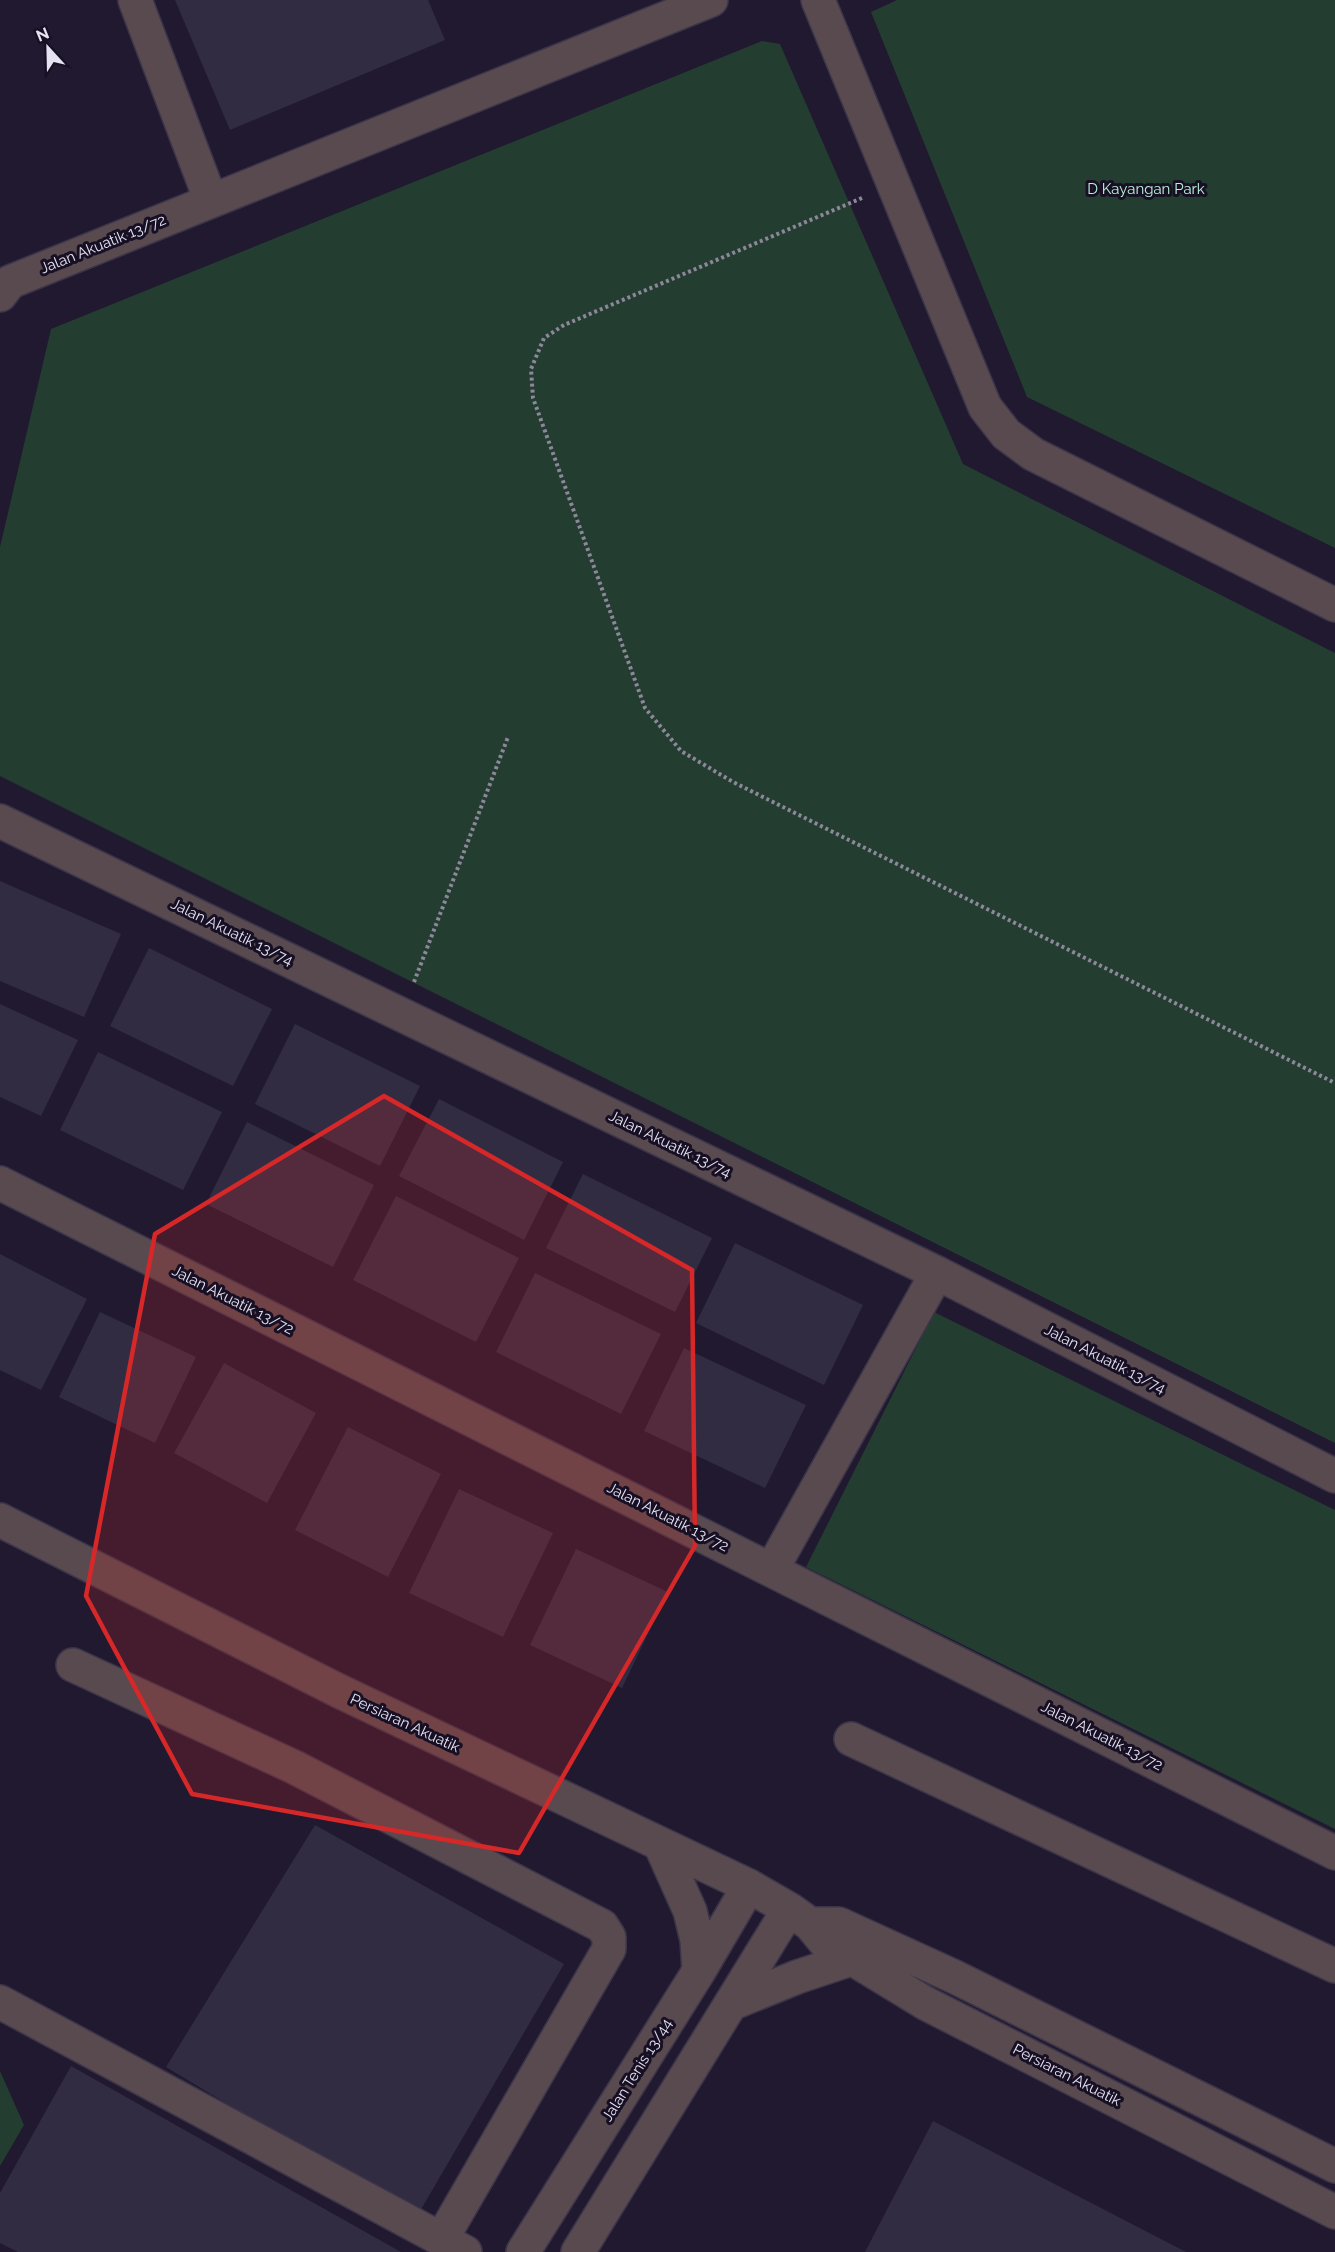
<svg xmlns="http://www.w3.org/2000/svg" width="1335" height="2252" font-family="Raleway,sans-serif">
	<rect width="100%" height="100%" fill="#20192f"/>
	<!-- green -->
	<path fill="#243d31" d="M 897,0 L 1335,0 L 1335,548 L 1027,397 L 871,12 Z
		M 762,41 L 780,44 L 963,464 L 1335,653 L 1335,1443 L 0,776 L 0,547 L 51,329 Z
		M 934,1312 L 1335,1510 L 1335,1829 L 806,1567 Z
		M 0,2071 L 24,2125 L 0,2166 Z"/>
	<!-- building -->
	<path fill="#322c43" d="M 175,0 L 428,0 L 445,40 L 230,130 Z
		M 0,881 L 121,934 L 84,1017 L 0,981 Z
		M 149,948 L 272,1009 L 233,1086 L 110,1026 Z
		M 0,1004 L 78,1040 L 41,1116 L 0,1097 Z
		M 295,1024 L 420,1086 L 380,1166 L 255,1104 Z
		M 98,1052 L 222,1112 L 183,1190 L 60,1130 Z
		M 439,1099 L 563,1162 L 524,1240 L 399,1176 Z
		M 247,1122 L 374,1185 L 333,1267 L 206,1204 Z
		M 583,1174 L 712,1238 L 675,1312 L 546,1248 Z
		M 396,1196 L 519,1258 L 476,1342 L 353,1280 Z
		M 735,1243 L 863,1305 L 824,1385 L 696,1323 Z
		M 0,1254 L 87,1299 L 41,1390 L 0,1370 Z
		M 535,1273 L 661,1334 L 621,1414 L 496,1352 Z
		M 100,1312 L 196,1357 L 155,1443 L 59,1397 Z
		M 684,1348 L 806,1405 L 765,1488 L 644,1431 Z
		M 224,1363 L 316,1413 L 267,1503 L 174,1453 Z
		M 348,1427 L 441,1474 L 388,1577 L 295,1530 Z
		M 459,1489 L 553,1533 L 503,1637 L 409,1593 Z
		M 576,1549 L 668,1592 L 622,1688 L 530,1645 Z
		M 315,1825 L 564,1964 L 416,2218 L 166,2067 Z
		M 71,2066 L 401,2252 L 18,2252 L 0,2243 L 0,2193 Z
		M 933,2121 L 1186,2252 L 865,2252 Z"/>
	<g fill="none" stroke-linecap="round" stroke-linejoin="round">
		<!-- minor casing -->
		<g stroke="#3c354a" stroke-width="36">
			<path id="minor" d="M 135,0 L 211,201
				M 818,0 L 985,407 L 1006,434 L 1033,454 L 1335,605
				M 0,295 L 10,282 L 711,0
				M 0,821 L 937,1273 L 1335,1476
				M 0,1183 L 1335,1853
				M 0,1520 L 339,1691 L 749,1886 L 789,1909 L 810,1924 L 825,1942 L 925,2003 L 1335,2212
				M 772,1569 L 937,1273
				M 73,1665 L 294,1767 L 602,1926 L 609,1937 L 609,1949 L 441,2240
				M 851,1739 L 1335,1966
				M 660,1844 L 690,1911 L 697,1940 L 699,1971
				M 810,1924 L 839,1924 L 955,1977 L 1335,2166
				M 0,2002 L 465,2252
				M 733,2003 L 797,1977 L 851,1959
				M 523,2252 L 699,1971 L 749,1886
				M 578,2252 L 789,1909"/>
		</g>
		<!-- path -->
		<path stroke="#8c8799" stroke-width="4" stroke-dasharray="3 3" stroke-linecap="butt" d="M 862,198 L 564,325 L 544,338 L 531,369 L 533,398 L 645,708 L 681,751 L 733,782 L 1335,1083
			M 414,982 L 508,737"/>
		<!-- minor -->
		<use href="#minor" stroke="#584a4e" stroke-width="33"/>
	</g>
	<!-- marked area -->
	<path fill="#d62828" fill-opacity="0.2" stroke="#d62828" stroke-width="4.5" stroke-linejoin="round" d="M 384,1096 L 692,1270 L 695,1546 L 519,1853 L 192,1794 L 86,1596 L 155,1234 Z"/>
	<g text-anchor="middle" dominant-baseline="central" stroke-width="6" stroke-linejoin="round" paint-order="stroke">
		<!-- park labels -->
		<g font-size="15" fill="#b9f3d6" stroke="#171025">
			<text x="1146" y="189">D Kayangan Park</text>
		</g>
		<!-- street labels -->
		<g font-size="15" fill="#e6e2f1" stroke="#171025">
			<text transform="translate(103 244) rotate(-22)">Jalan Akuatik 13/72</text>
			<text transform="translate(232 932) rotate(26)">Jalan Akuatik 13/74</text>
			<text transform="translate(670 1144) rotate(26)">Jalan Akuatik 13/74</text>
			<text transform="translate(233 1300) rotate(27)">Jalan Akuatik 13/72</text>
			<text transform="translate(1105 1359) rotate(27)">Jalan Akuatik 13/74</text>
			<text transform="translate(668 1517) rotate(27)">Jalan Akuatik 13/72</text>
			<text transform="translate(405 1723) rotate(25)">Persiaran Akuatik</text>
			<text transform="translate(1102 1736) rotate(27)">Jalan Akuatik 13/72</text>
			<text transform="translate(637 2070) rotate(-58)">Jalan Tenis 13/44</text>
			<text transform="translate(1067 2075) rotate(27)">Persiaran Akuatik</text>
		</g>
	</g>
	<!-- north arrow -->
	<g transform="translate(48 48) rotate(338)" stroke="#171025" stroke-width="4.5" paint-order="stroke">
	<path d="M0-4.5L10 22L0 15L-10 22Z" fill="#e6e2f1"/>
	<text y="-9" font-size="16" font-weight="bold" text-anchor="middle" fill="#e6e2f1">N</text>
	</g>
</svg>
